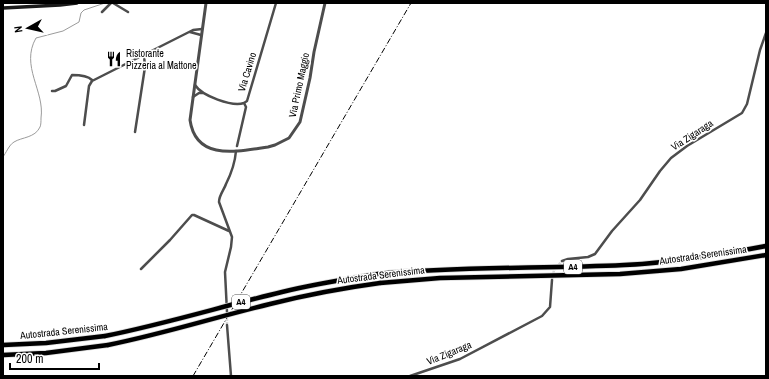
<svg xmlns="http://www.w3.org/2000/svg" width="769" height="379" font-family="'Archivo Narrow',sans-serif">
	<rect width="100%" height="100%" fill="#fff"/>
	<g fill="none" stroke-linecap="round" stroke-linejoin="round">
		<!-- stream -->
		<path stroke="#9b9b9b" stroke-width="1" d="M 3,157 C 6,153 9,145 14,142 C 22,137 35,138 40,127 C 41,125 41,121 41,118 C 45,91 20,66 36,38 L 63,31 L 79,22 L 81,13 L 84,10 L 105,3"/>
		<!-- minor-tunnel -->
		<path stroke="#d9d9d9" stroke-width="2.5" stroke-dasharray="2.5 1" stroke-linecap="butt" d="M 552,280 L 554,270 L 562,261
			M 227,315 L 227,325"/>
		<!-- motorway casing -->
		<g stroke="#dbdbdb" stroke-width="6">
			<path id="motorway" d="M 378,274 C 460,266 542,269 624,265 C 672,263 719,255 766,246
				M 380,283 L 440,278 L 620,274 L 681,269 L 766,255
				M 3,345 L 46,343 L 105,336
				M 3,355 L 46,353 L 108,345"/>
		</g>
		<!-- minor -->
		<path stroke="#4d4d4d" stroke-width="2.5" d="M 113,3 L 128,12
			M 102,12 L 111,3
			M 190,32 L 201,35
			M 195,85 C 202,96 232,107 244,103
			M 52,91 L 55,91 L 66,86 L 72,75 C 78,75 88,76 92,80
			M 193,97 L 199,93 L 203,93
			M 84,125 L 89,86 L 92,81 L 193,30 L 202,29
			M 135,132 L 145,67 L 144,55
			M 237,146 L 246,107 L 244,103 L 247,101 L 276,3
			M 562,261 L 568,259 L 588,257 L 595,254 L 612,231 L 640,200 L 660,171 L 671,158 L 687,146 L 742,113 L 747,104 L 760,50 L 766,33
			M 141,269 L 170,240 L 192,215 L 194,215 L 229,231
			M 227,312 L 225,272 L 231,247 L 232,237 L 219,202 C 219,195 224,190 226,184 C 231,174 235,163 236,151
			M 227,325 L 231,376
			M 410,376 L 460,359 L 542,316 L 550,307 L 552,280"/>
		<!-- tertiary -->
		<path stroke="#4d4d4d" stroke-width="3" d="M 206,3 L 190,120 C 196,162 239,151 268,147 L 275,145 L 289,138 L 300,122 L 310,78 L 314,52 L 325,3"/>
		<!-- secondary -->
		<path stroke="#1a1a1a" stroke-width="3.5" d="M 3,8 L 60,5 L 77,3"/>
		<!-- motorway -->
		<use href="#motorway" stroke="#000" stroke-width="4.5"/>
		<!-- rail -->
		<path stroke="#000" stroke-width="1" stroke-dasharray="6 2 1 2" stroke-linecap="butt" d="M 193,376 L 411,3"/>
		<!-- motorway-bridge casing -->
		<g stroke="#dbdbdb" stroke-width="6" stroke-linecap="butt">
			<path id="motorway-bridge" d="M 105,336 C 165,324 223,306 282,292 C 314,284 346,279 378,274
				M 108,345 C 163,334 216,317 270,304 C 306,295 343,288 380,283"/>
		</g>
		<!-- motorway-bridge -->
		<use href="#motorway-bridge" stroke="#000" stroke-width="4.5"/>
	</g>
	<!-- icons -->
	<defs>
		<g id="restaurant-bare" transform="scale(1.2)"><path d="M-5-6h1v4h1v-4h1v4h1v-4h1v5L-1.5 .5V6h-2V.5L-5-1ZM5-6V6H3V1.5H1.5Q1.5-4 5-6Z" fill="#000" stroke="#fff" stroke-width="2.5" paint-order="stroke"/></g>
	</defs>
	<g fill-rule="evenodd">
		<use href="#restaurant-bare" x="114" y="59"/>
	</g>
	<g text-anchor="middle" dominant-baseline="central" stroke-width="3" stroke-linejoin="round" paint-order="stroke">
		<!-- shield labels -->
		<g fill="#fff" stroke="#4c4c4c" stroke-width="1">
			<rect x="564" y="260" width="18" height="14" rx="3"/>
			<rect x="232" y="295" width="18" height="14" rx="3"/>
		</g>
		<g font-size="9" font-weight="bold" fill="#000">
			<text x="573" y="267">A4</text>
			<text x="241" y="302">A4</text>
		</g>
		<!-- poi labels -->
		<g font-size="10" fill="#000" stroke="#fff" text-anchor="start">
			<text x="126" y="53">Ristorante<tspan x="126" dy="12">Pizzeria al Mattone</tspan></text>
		</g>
		<!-- street labels -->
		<g font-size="10" fill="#000" stroke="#fff">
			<text transform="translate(247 72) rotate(-73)">Via Cavino</text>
			<text transform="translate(299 85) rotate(-78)">Via Primo Maggio</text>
			<text transform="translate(692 135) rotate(-33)">Via Zigaraga</text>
			<text transform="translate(703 255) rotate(-8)">Autostrada Serenissima</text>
			<text transform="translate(381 275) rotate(-7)">Autostrada Serenissima</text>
			<text transform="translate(64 331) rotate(-6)">Autostrada Serenissima</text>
			<text transform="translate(449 353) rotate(-22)">Via Zigaraga</text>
		</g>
	</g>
	<!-- border -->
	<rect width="769" height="379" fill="none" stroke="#000000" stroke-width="8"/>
	<!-- north arrow -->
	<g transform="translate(28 28) rotate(262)" stroke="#ffffff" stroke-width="3" paint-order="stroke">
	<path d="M0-3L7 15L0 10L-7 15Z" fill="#000000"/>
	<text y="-6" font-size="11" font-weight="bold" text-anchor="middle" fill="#000000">N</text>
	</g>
	<!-- scale -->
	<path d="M10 363v6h89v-6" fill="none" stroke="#000000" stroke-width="2"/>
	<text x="16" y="363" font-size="12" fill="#000000" stroke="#ffffff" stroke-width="3" paint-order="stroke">200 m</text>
</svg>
